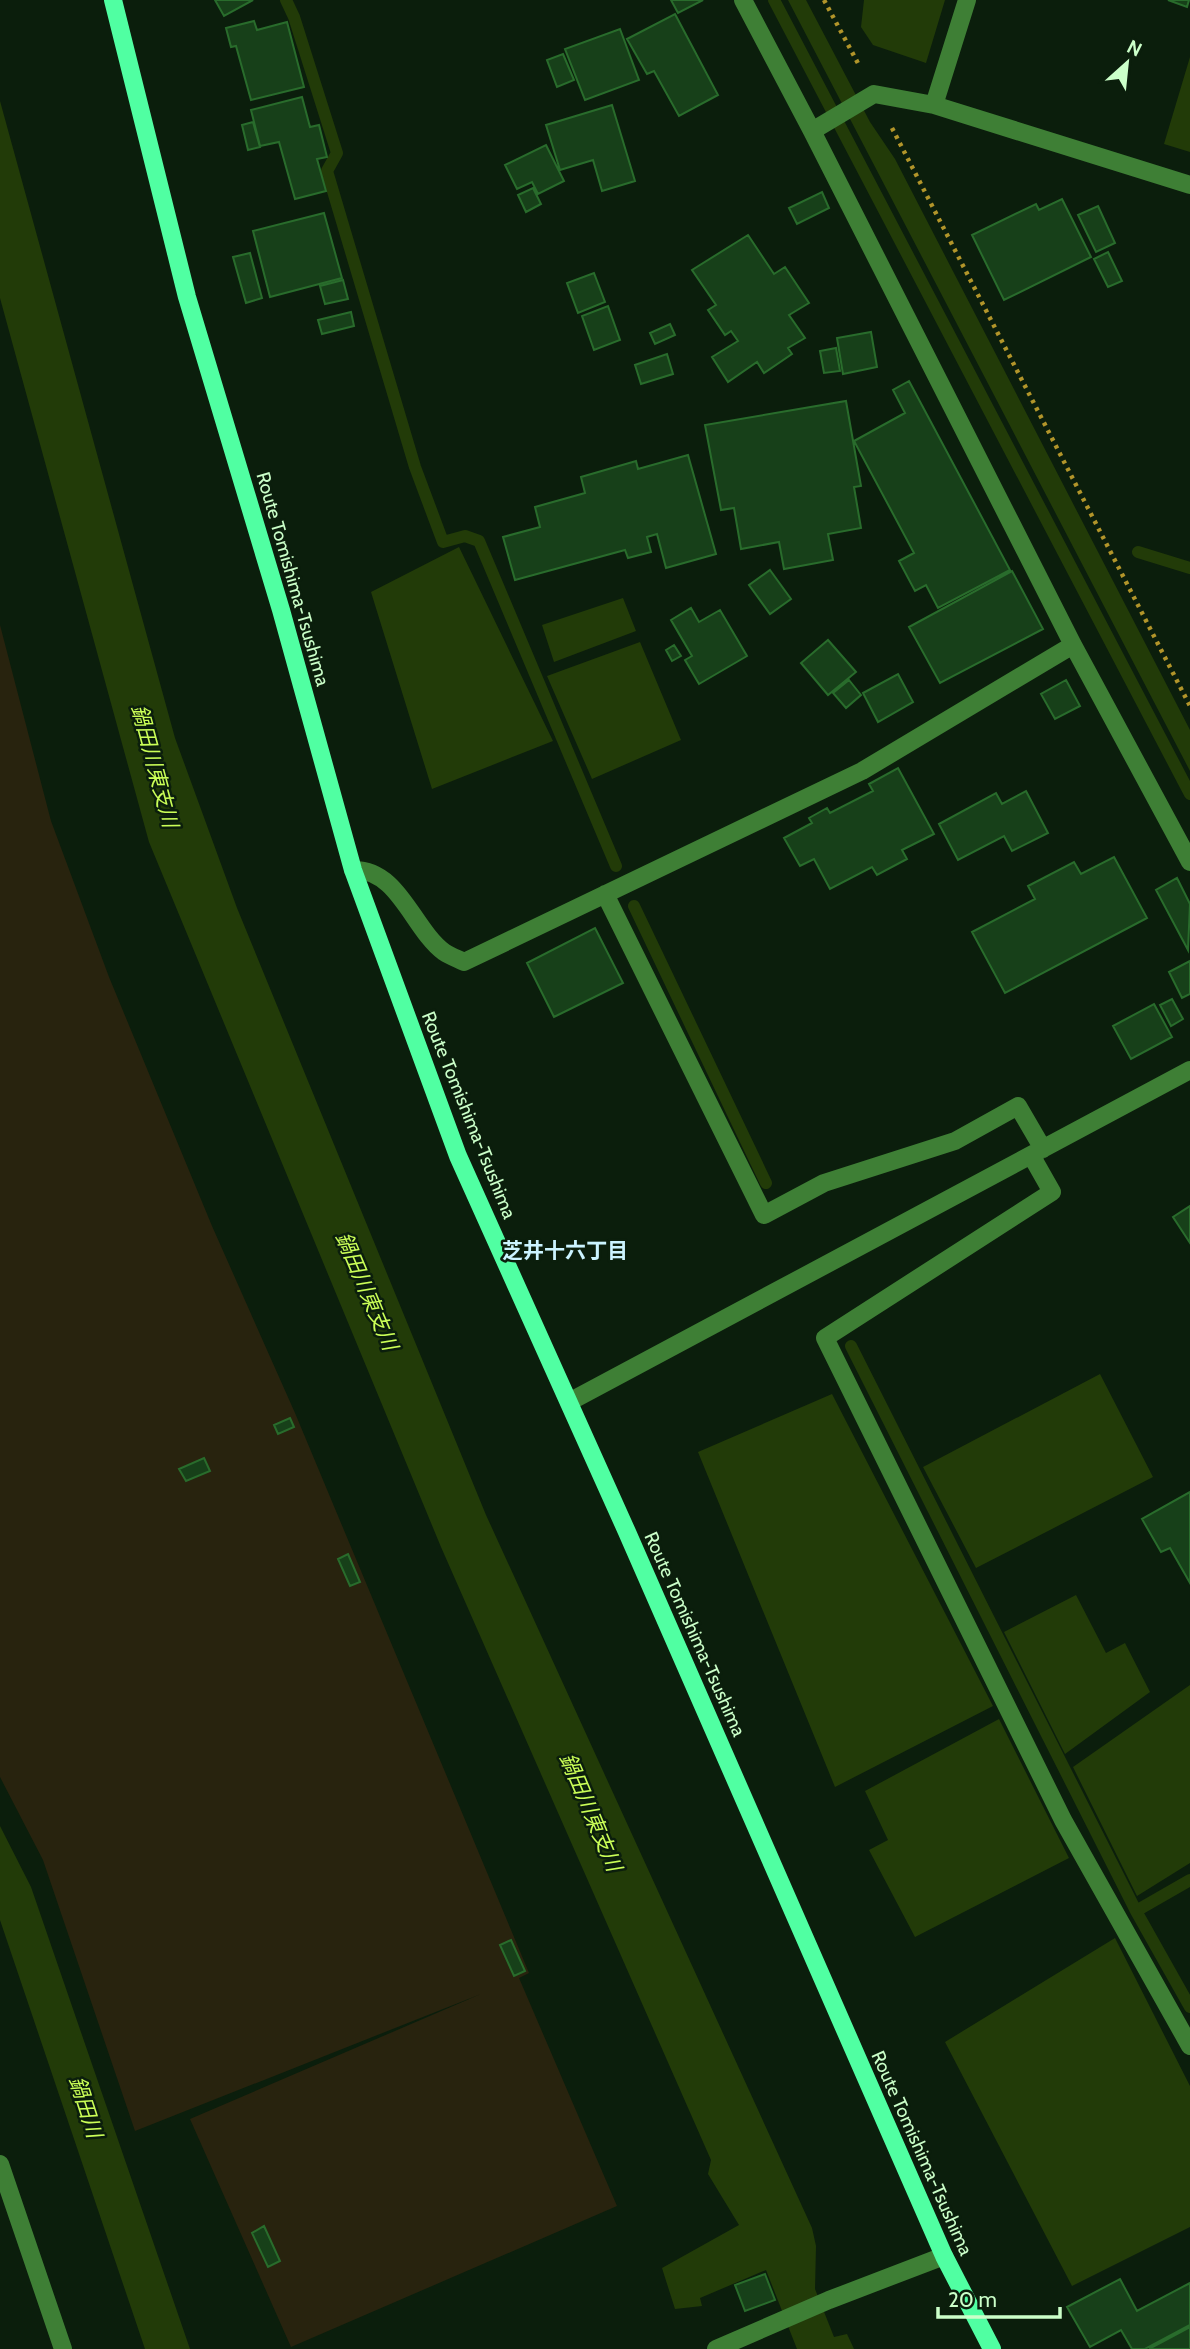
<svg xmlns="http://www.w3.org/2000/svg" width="1190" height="2349" font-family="Cabin,'Noto Sans JP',sans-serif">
	<rect width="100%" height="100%" fill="#0b1e0c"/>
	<!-- green -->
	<path fill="#28230e" d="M 0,625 L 51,821 L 109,977 L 212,1226 L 295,1413 L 529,1973 L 519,1978 L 617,2206 L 291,2347 L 190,2119 L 481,1994 L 135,2131 L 43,1860 L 0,1777 Z"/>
	<!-- water -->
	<path fill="#223b08" d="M 788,0 L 806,0 L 870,122 L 895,159 L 1190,730 L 1190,771 Z
		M 864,0 L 945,0 L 926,63 L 873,45 L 861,27 Z
		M 1190,57 L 1190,152 L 1164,144 Z
		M 0,101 L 175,738 L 237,908 L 486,1515 L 812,2228 L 816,2246 L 815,2289 L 834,2337 L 847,2334 L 854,2349 L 797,2349 L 766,2270 L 700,2298 L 702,2306 L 675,2309 L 662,2268 L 739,2225 L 708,2174 L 711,2160 L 441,1547 L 149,842 L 0,298 Z
		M 459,547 L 553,741 L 432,789 L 371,592 Z
		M 623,598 L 636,631 L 554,662 L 542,625 Z
		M 640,642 L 681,740 L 592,779 L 547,676 Z
		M 1100,1374 L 1153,1477 L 976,1568 L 923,1467 Z
		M 832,1394 L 993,1706 L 835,1787 L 698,1452 Z
		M 1076,1595 L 1106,1653 L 1125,1643 L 1150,1692 L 1065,1754 L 1004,1632 Z
		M 1190,1685 L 1190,1863 L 1137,1896 L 1073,1767 Z
		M 999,1719 L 1069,1858 L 915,1937 L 869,1850 L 888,1840 L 865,1791 Z
		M 0,1826 L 31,1887 L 190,2349 L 145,2349 L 0,1920 Z
		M 1115,1938 L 1190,2086 L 1190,2227 L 1072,2286 L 945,2042 Z"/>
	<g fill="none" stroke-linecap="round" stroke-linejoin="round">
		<!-- stream -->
		<path stroke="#223b08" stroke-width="12" d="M 286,0 L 294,17 L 337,153 L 327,171 L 415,467 L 443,542 L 465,536 L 479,541 L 616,866
			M 774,0 L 1190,794
			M 1138,552 L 1190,568
			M 634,906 L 766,1183
			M 851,1346 L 1136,1911
			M 1190,1880 L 1136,1911 L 1190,2007"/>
	</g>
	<!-- building -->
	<path fill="#174019" stroke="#296c2c" stroke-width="2" d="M 215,0 L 253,0 L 224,16 Z
		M 671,0 L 703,0 L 678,13 Z
		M 1168,0 L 1189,0 L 1187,7 Z
		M 675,14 L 718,95 L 679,116 L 654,71 L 647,74 L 627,39 Z
		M 254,21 L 257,30 L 287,22 L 304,87 L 251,100 L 236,46 L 231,47 L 226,28 Z
		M 620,29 L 639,80 L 585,100 L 565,49 Z
		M 563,54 L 574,80 L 557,87 L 547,60 Z
		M 302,97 L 310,127 L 319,125 L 327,157 L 317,159 L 326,191 L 295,199 L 279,142 L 260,146 L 251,110 Z
		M 612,105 L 635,181 L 602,191 L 593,160 L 560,170 L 546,125 Z
		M 253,122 L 260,147 L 248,150 L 242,125 Z
		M 546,145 L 564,181 L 538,194 L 532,182 L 517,189 L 505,165 Z
		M 533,188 L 541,204 L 526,212 L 518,195 Z
		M 822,192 L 829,208 L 797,224 L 789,208 Z
		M 1062,199 L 1091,257 L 1004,300 L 972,235 L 1036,204 L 1039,210 Z
		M 1098,206 L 1115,243 L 1096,252 L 1078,215 Z
		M 324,213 L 342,278 L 270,297 L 253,231 Z
		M 748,235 L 774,274 L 785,267 L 809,303 L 789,315 L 805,338 L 788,348 L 792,354 L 764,373 L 757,362 L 728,382 L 712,357 L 738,341 L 731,331 L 725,335 L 708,310 L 716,305 L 692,270 Z
		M 1108,252 L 1122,281 L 1108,287 L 1094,259 Z
		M 250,253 L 262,298 L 246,303 L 233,257 Z
		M 594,273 L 605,302 L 578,313 L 567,283 Z
		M 343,280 L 348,299 L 325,304 L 320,286 Z
		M 608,306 L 620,340 L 594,350 L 582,316 Z
		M 351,312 L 354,326 L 322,334 L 318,320 Z
		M 670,324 L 675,335 L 655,344 L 650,333 Z
		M 871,332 L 877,367 L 843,374 L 837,338 Z
		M 836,348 L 840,371 L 824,373 L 820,351 Z
		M 667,354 L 673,374 L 641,384 L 635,365 Z
		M 909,381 L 1010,570 L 938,608 L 926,585 L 915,591 L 899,561 L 914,553 L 854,441 L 905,413 L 893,390 Z
		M 846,401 L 861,486 L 854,487 L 861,528 L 828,534 L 833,560 L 784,569 L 779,542 L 741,549 L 734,508 L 721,510 L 705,425 Z
		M 688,455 L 716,554 L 666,568 L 657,534 L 647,537 L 651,552 L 628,558 L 625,550 L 515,580 L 503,537 L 540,527 L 535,507 L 585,493 L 581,477 L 636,461 L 638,469 Z
		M 770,570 L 791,599 L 770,614 L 749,585 Z
		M 1012,571 L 1043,629 L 940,683 L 909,627 Z
		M 691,608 L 699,622 L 720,610 L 747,656 L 699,684 L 685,660 L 692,656 L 671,620 Z
		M 828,640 L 856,672 L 828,695 L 801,663 Z
		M 674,645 L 681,656 L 672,661 L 666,650 Z
		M 898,674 L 913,702 L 878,722 L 863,693 Z
		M 849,680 L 861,695 L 846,708 L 833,693 Z
		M 1066,680 L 1080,706 L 1055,719 L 1041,694 Z
		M 898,768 L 934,834 L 902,850 L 907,859 L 877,875 L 872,867 L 830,889 L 814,859 L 800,866 L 784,838 L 812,823 L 809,818 L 827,808 L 830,813 L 873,791 L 869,784 Z
		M 1026,791 L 1048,833 L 1012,851 L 1004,836 L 958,860 L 939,824 L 996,793 L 1002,804 Z
		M 1114,857 L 1147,918 L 1005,993 L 972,932 L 1035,899 L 1028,886 L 1074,862 L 1081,874 Z
		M 1177,878 L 1190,904 L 1188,950 L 1156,890 Z
		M 595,928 L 623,983 L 554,1017 L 527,963 Z
		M 1190,961 L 1190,994 L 1182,998 L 1169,972 Z
		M 1172,999 L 1183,1019 L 1171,1026 L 1160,1005 Z
		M 1154,1004 L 1172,1037 L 1131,1059 L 1113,1026 Z
		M 1190,1206 L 1190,1243 L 1173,1217 Z
		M 290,1418 L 294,1427 L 278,1434 L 274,1425 Z
		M 204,1458 L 210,1471 L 186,1481 L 179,1469 Z
		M 1190,1492 L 1190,1583 L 1170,1548 L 1161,1552 L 1142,1519 Z
		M 348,1554 L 360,1582 L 350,1586 L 338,1559 Z
		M 511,1940 L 525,1971 L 514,1976 L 500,1945 Z
		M 264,2226 L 280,2261 L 268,2267 L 252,2233 Z
		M 765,2274 L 775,2300 L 745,2311 L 735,2285 Z
		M 1120,2279 L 1137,2311 L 1190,2283 L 1190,2325 L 1145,2349 L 1132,2349 L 1121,2330 L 1090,2347 L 1067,2307 Z
		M 1190,2327 L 1190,2349 L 1149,2349 Z"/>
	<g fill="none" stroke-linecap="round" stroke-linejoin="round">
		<!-- path -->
		<path stroke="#b2952a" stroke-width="4.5" stroke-dasharray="3.5 5" stroke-linecap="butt" d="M 824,0 L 860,67
			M 892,128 L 1190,706"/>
		<!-- minor -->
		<path stroke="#3e7f35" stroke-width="18" d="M 743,0 L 812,131 L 1073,645 L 1190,862
			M 934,105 L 967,0
			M 812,131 L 874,94 L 934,105 L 1190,185
			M 353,870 C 399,869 412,928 444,952 C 450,956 458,959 464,962 L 862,771 L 1073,645
			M 605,894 L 764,1215 L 824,1183 L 955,1141 L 1018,1106 L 1043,1149
			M 1031,1155 L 1052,1192 L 825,1338 L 1063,1820 L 1190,2046
			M 569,1402 L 1190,1070
			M 0,2164 L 63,2349
			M 716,2349 L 829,2300 L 944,2256"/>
		<!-- major -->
		<path stroke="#50ffa2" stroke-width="18" d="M 113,0 L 187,297 L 281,610 L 353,870 L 458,1156 L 627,1532 L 944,2256 L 992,2349"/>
	</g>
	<g text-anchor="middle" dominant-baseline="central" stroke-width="5" stroke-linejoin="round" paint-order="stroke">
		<!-- street labels -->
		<g font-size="19" fill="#cbffc9" stroke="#0b1e0c">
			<text transform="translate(293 579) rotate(74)">Route Tomishima-Tsushima</text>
			<text transform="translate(469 1115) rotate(68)">Route Tomishima-Tsushima</text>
			<text transform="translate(695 1634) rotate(66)">Route Tomishima-Tsushima</text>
			<text transform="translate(922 2153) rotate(66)">Route Tomishima-Tsushima</text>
		</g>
		<!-- water labels -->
		<g font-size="21" font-style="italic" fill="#cbff57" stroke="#0b1e0c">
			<text transform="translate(155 766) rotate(75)">鍋田川東支川</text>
			<text transform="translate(367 1291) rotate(67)">鍋田川東支川</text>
			<text transform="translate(591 1812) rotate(67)">鍋田川東支川</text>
			<text transform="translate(86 2107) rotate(72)">鍋田川</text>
		</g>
		<!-- neighbourhood labels -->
		<g font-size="21" font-weight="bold" fill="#cbf4ff" stroke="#0b1e0c">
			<text x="565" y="1250">芝井十六丁目</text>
		</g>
	</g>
	<!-- north arrow -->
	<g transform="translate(1127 63) rotate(27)" stroke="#0b1e0c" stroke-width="5" paint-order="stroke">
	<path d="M0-5L12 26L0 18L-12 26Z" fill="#cbffc9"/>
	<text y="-10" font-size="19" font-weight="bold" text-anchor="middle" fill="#cbffc9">N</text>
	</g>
	<!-- scale -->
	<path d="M938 2307v10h122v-10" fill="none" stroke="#cbffc9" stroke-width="3.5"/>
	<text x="948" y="2307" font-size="21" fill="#cbffc9" stroke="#0b1e0c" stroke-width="5" paint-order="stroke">20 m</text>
</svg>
